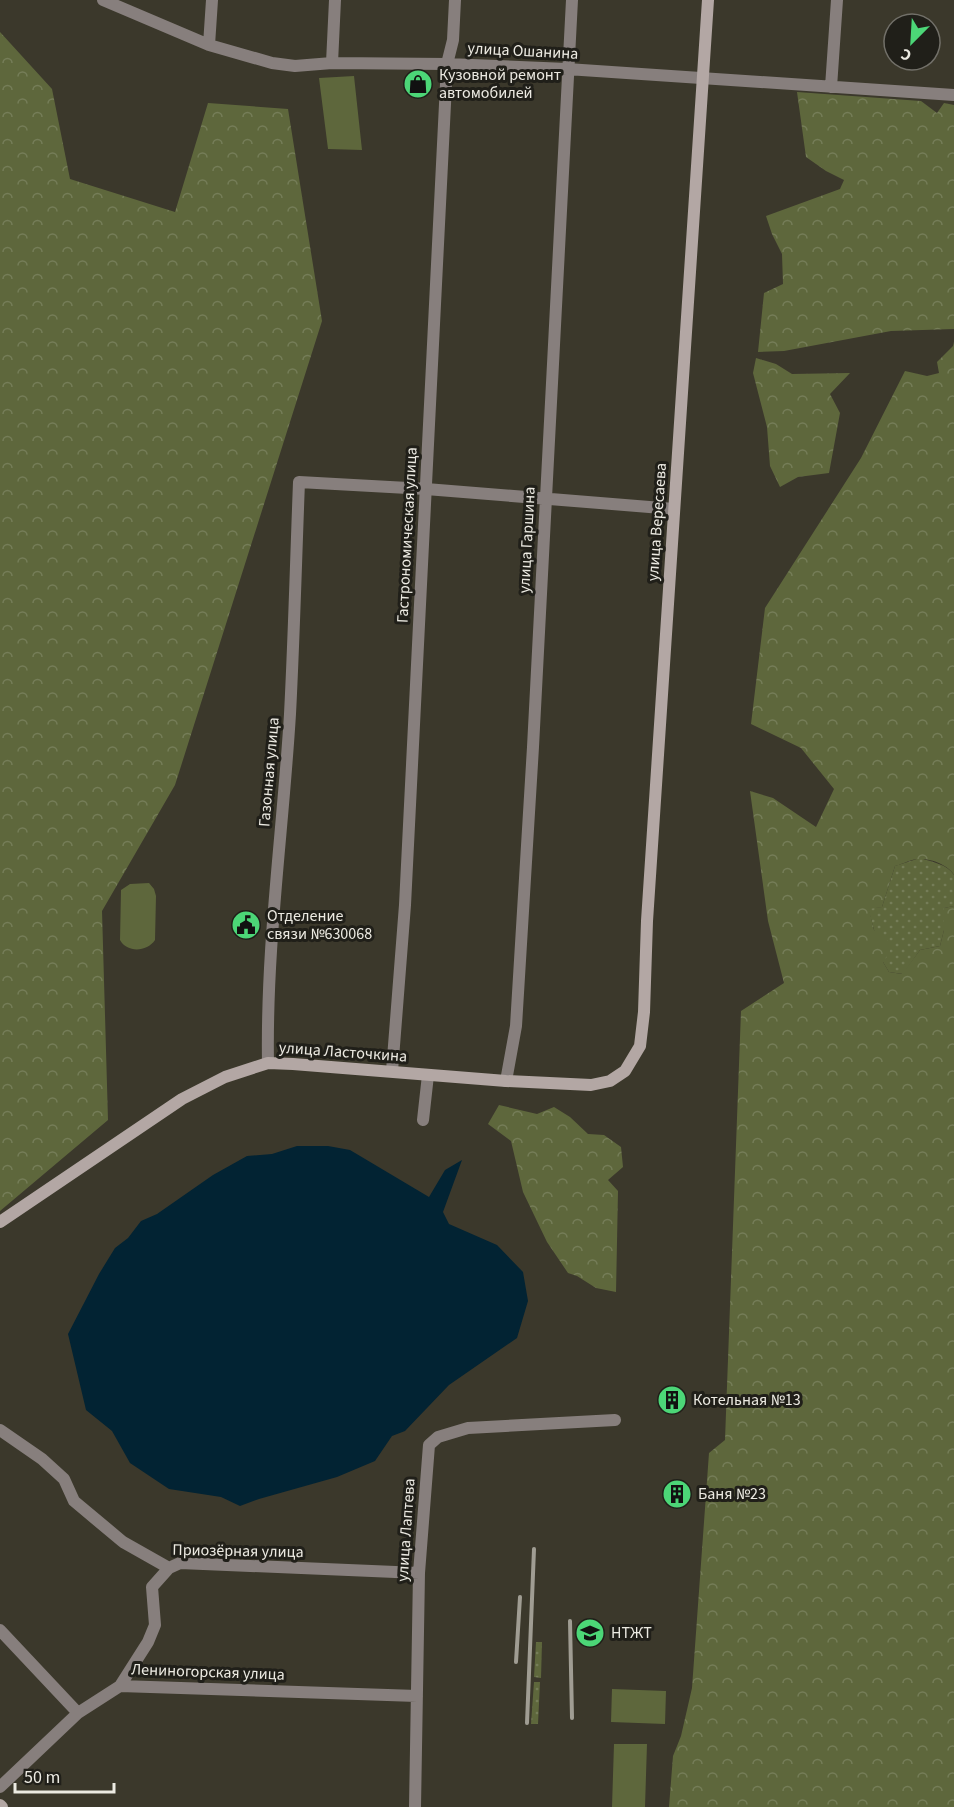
<svg xmlns="http://www.w3.org/2000/svg" width="954" height="1807" font-family="'Source Sans 3',sans-serif">
	<defs>
		<pattern id="grass-dots" width="8" height="8" patternUnits="userSpaceOnUse" patternTransform="scale(1.5)"><rect width="8" height="8" fill="#5e673c"/><path d="M2 2h.1M6 6h.1" fill="none" stroke="#757d58" stroke-width="1.8" stroke-linecap="round"/></pattern>
		<pattern id="forest-crowns" width="20" height="18" patternUnits="userSpaceOnUse" patternTransform="scale(1.5)"><rect width="20" height="18" fill="#5e673c"/><path d="M2 6a3 3 0 1 1 6 0M12 15a3 3 0 1 1 6 0" fill="none" stroke="#757d58"/></pattern>
	</defs>
	<rect width="100%" height="100%" fill="#3b382b"/>
	<!-- grass -->
	<path fill="url(#grass-dots)" d="M 920,858 C 932,862 947,864 954,875 L 954,906 L 944,908 L 944,930 L 940,946 L 920,950 L 903,974 L 889,972 L 883,962 L 868,908 L 882,907 L 895,866 Z
		M 536,1642 L 542,1642 L 541,1678 L 534,1677 Z
		M 534,1682 L 540,1682 L 538,1724 L 531,1724 Z"/>
	<!-- forest -->
	<path fill="url(#forest-crowns)" d="M 0,32 L 52,89 L 70,179 L 175,212 L 208,103 L 288,109 L 322,321 L 175,785 L 102,911 L 108,1120 L 0,1211 Z
		M 797,92 L 921,101 L 937,113 L 944,103 L 954,105 L 954,329 L 891,331 L 784,351 L 758,352 L 764,293 L 783,284 L 782,254 L 772,234 L 766,216 L 840,189 L 844,180 L 826,171 L 806,157 Z
		M 954,342 L 954,875 C 949,865 930,858 919,859 C 911,859 903,864 895,866 L 882,907 L 869,909 L 874,930 L 888,941 L 890,951 L 883,962 L 889,972 L 902,974 L 920,950 L 940,946 L 944,930 L 944,908 L 954,906 L 954,1807 L 669,1807 L 673,1756 L 681,1736 L 692,1688 L 709,1453 L 725,1440 L 741,1011 L 784,983 L 768,921 L 750,791 L 773,798 L 816,827 L 834,789 L 801,748 L 751,724 L 765,608 L 861,458 L 905,371 L 927,376 L 939,373 L 937,362 L 953,346 Z
		M 756,358 L 776,364 L 792,374 L 850,373 L 830,394 L 840,413 L 829,473 L 798,477 L 780,487 L 770,466 L 767,427 L 753,373 Z
		M 499,1105 L 537,1114 L 554,1107 L 570,1117 L 588,1134 L 604,1135 L 621,1147 L 623,1167 L 608,1180 L 618,1191 L 616,1292 L 596,1288 L 577,1276 L 568,1273 L 547,1242 L 523,1192 L 511,1141 L 488,1124 Z"/>
	<!-- pitch -->
	<path fill="#5e673c" d="M 354,76 L 362,150 L 328,149 L 319,78 Z
		M 149,883 L 154,889 L 156,896 L 155,940 C 147,952 127,953 120,940 L 121,890 L 130,884 Z
		M 612,1689 L 666,1691 L 665,1724 L 611,1722 Z
		M 614,1744 L 647,1744 L 645,1807 L 612,1807 Z"/>
	<!-- water -->
	<path fill="#022333" d="M 297,1146 L 328,1146 L 350,1150 L 429,1197 L 445,1170 L 462,1160 L 443,1212 L 449,1224 L 497,1245 L 523,1272 L 528,1301 L 517,1338 L 449,1385 L 405,1431 L 392,1436 L 375,1461 L 337,1477 L 259,1499 L 240,1506 L 221,1497 L 169,1489 L 130,1463 L 112,1431 L 86,1410 L 68,1334 L 99,1274 L 115,1248 L 128,1238 L 141,1221 L 157,1214 L 213,1175 L 247,1156 L 272,1154 Z"/>
	<g fill="none" stroke-linecap="round" stroke-linejoin="round">
		<!-- street -->
		<path stroke="#877f7d" stroke-width="12" d="M 103,0 L 209,45 L 272,63 L 295,66 L 332,63 L 447,64 L 567,69 L 954,95
			M 209,45 L 212,0
			M 332,63 L 335,0
			M 831,87 L 837,0
			M 268,1063 C 266,947 283,830 290,714 C 294,637 296,559 299,482 L 426,489 L 674,509
			M 392,1071 L 405,905 L 447,64 L 453,40 L 455,0
			M 506,1081 L 516,1026 L 533,747 L 572,0
			M 423,1120 L 428,1075
			M 0,1430 L 42,1459 L 64,1479 L 74,1501 L 123,1542 L 169,1568 L 180,1563 L 419,1573
			M 0,1630 L 78,1713
			M 120,1686 L 148,1642 L 155,1625 L 152,1587 L 169,1568
			M 0,1787 L 78,1713 L 120,1686 L 417,1696
			M 415,1807 L 419,1573 L 429,1445 L 438,1437 L 468,1428 L 615,1420"/>
		<!-- secondary -->
		<path stroke="#b3a7a4" stroke-width="12" d="M 0,1222 L 182,1099 L 225,1077 L 268,1063 L 293,1064 L 506,1081 L 591,1085 L 610,1081 L 625,1071 L 640,1046 L 644,1012 L 647,921 L 708,0
			M 0,1805 L 2,1807"/>
		<!-- rail -->
		<path stroke="#a09d93" stroke-width="4" d="M 570,1621 L 572,1718
			M 516,1662 L 520,1597
			M 527,1723 L 534,1549"/>
	</g>
	<!-- icons -->
	<defs>
		<g id="shop-disc" transform="scale(1.5)"><circle r="9.5" fill="#4cd677" stroke="#201f19"/><path d="M-5-2.5h2.3a2.7 3.5 0 0 1 5.4 0H5L5.5 6h-11ZM-1.5-2.5h3a1.5 2.3 0 0 0-3 0Z" fill="#111"/></g>
		<g id="civic-disc" transform="scale(1.5)"><circle r="9.5" fill="#4cd677" stroke="#201f19"/><path d="M-.6-6.5H3V-4.5H.6V-3L4-1V1h2V6H-6V1h2V-1L-.6-3ZM-1.2 2.5V6h2.4V2.5Z" fill="#111"/></g>
		<g id="building-disc" transform="scale(1.5)"><circle r="9.5" fill="#4cd677" stroke="#201f19"/><path d="M-4-6H4V6H1V3H-1V6H-4ZM-2.5-4.3h1.7v1.8h-1.7ZM.8-4.3h1.7v1.8H.8ZM-2.5-1h1.7V.8h-1.7ZM.8-1h1.7V.8H.8Z" fill="#111"/></g>
		<g id="university-disc" transform="scale(1.5)"><circle r="9.5" fill="#4cd677" stroke="#201f19"/><path d="M0-5L7-2L0 1L-7-2ZM-4 1L0 2.5L4 1V4Q0 6-4 4Z" fill="#111"/></g>
	</defs>
	<g fill-rule="evenodd">
		<use href="#shop-disc" x="418" y="84"/>
		<use href="#civic-disc" x="246" y="925"/>
		<use href="#building-disc" x="672" y="1400"/>
		<use href="#building-disc" x="677" y="1494"/>
		<use href="#university-disc" x="590" y="1633"/>
	</g>
	<g text-anchor="middle" dominant-baseline="central" stroke-width="6" stroke-linejoin="round" paint-order="stroke">
		<!-- street labels -->
		<g font-size="16" fill="#eceae2" stroke="#201f19">
			<text transform="translate(523 51) rotate(3)">улица Ошанина</text>
			<text transform="translate(657 522) rotate(-86)">улица Вересаева</text>
			<text transform="translate(407 535) rotate(-87)">Гастрономическая улица</text>
			<text transform="translate(527 540) rotate(-87)">улица Гаршина</text>
			<text transform="translate(269 772) rotate(-85)">Газонная улица</text>
			<text transform="translate(343 1052) rotate(4)">улица Ласточкина</text>
			<text transform="translate(406 1530) rotate(-86)">улица Лаптева</text>
			<text transform="translate(238 1551) rotate(1)">Приозёрная улица</text>
			<text transform="translate(208 1672) rotate(2)">Лениногорская улица</text>
		</g>
		<!-- poi labels -->
		<g font-size="16" fill="#eceae2" stroke="#201f19" text-anchor="start">
			<text x="439" y="75">Кузовной ремонт<tspan x="439" dy="18">автомобилей</tspan></text>
			<text x="267" y="916">Отделение<tspan x="267" dy="18">связи №630068</tspan></text>
			<text x="693" y="1400">Котельная №13</text>
			<text x="698" y="1494">Баня №23</text>
			<text x="611" y="1633">НТЖТ</text>
		</g>
	</g>
	<!-- north arrow -->
	<g transform="translate(912 42) rotate(204)"><circle r="28" fill="#201f19" stroke="#727069" stroke-width="1.5"/>
	<path d="M0-4.5L10 22L0 15L-10 22Z" fill="#4cd677"/>
	<text y="-9" font-size="16" font-weight="bold" text-anchor="middle" fill="#eceae2">С</text>
	</g>
	<!-- scale -->
	<path d="M15 1783v9h99v-9" fill="none" stroke="#eceae2" stroke-width="3"/>
	<text x="24" y="1783" font-size="18" fill="#eceae2" stroke="#201f19" stroke-width="4.5" paint-order="stroke">50 m</text>
</svg>
